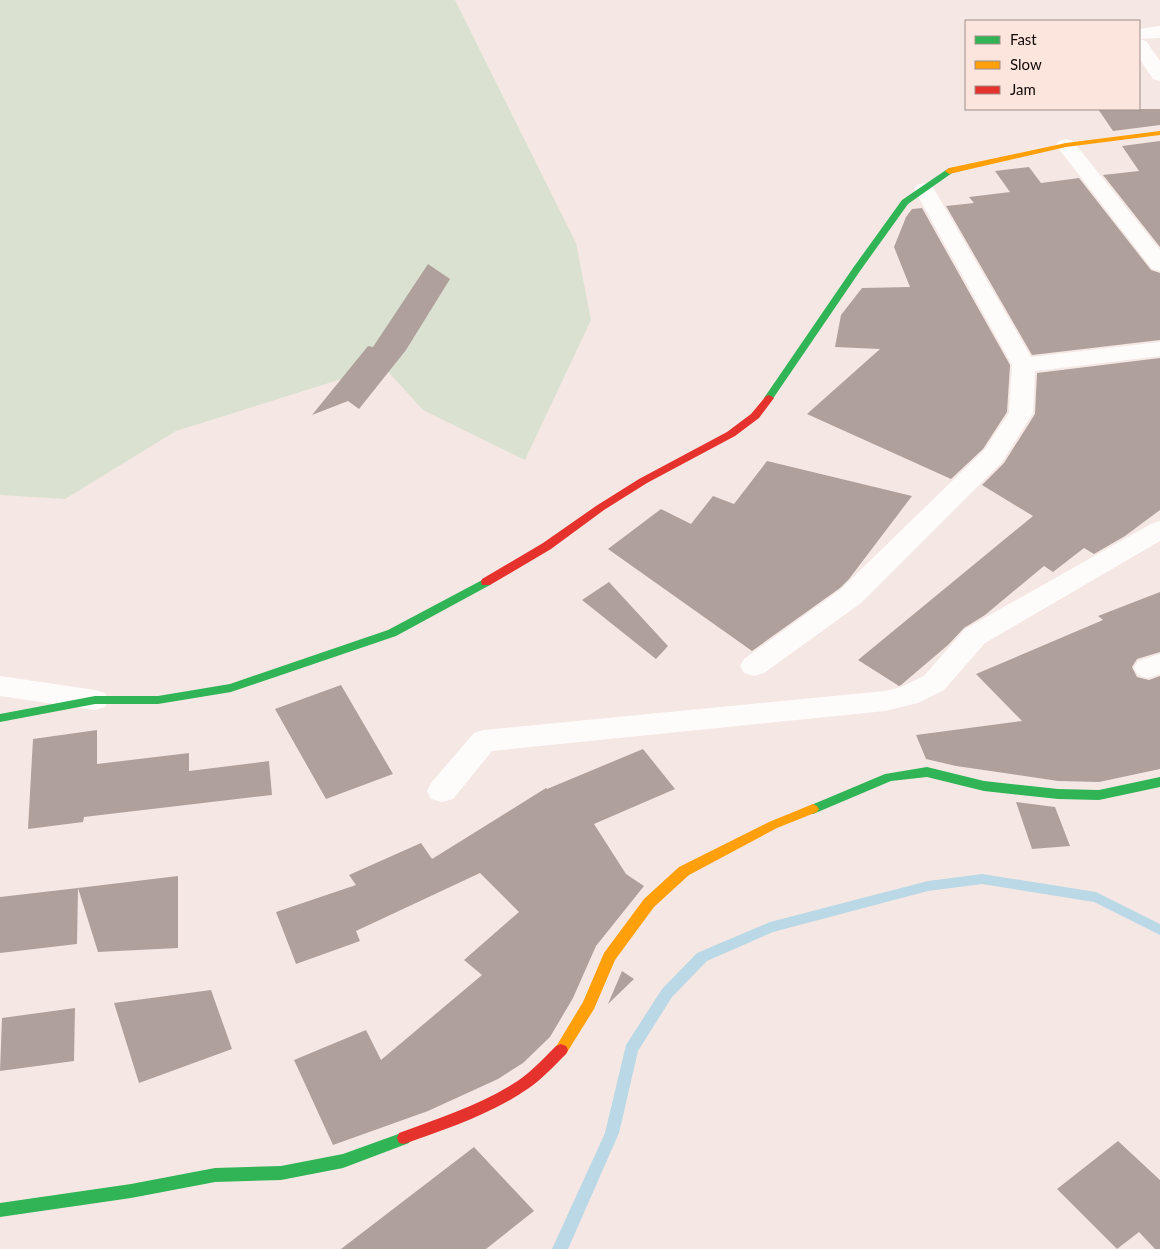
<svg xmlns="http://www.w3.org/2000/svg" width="1160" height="1249" font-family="Lato,sans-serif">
	<rect width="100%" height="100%" fill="#f5e8e4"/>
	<!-- green -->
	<path fill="#dae1d0" d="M 0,0 L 455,0 L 576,243 L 591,320 L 525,460 L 423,410 L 383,366 L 176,431 L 65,499 L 0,495 Z"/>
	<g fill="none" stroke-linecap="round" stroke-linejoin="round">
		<!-- stream -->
		<path fill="#bad8e5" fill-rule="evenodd" d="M 982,874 L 1096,892 L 1160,924 L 1160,935 L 1094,902 L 982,884 L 928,891 L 773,932 L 707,961 L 672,997 L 638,1051 L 619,1133 L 568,1249 L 552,1249 L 605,1133 L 626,1045 L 662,989 L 697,953 L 770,922 L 928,881 Z"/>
	</g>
	<!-- building -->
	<path fill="#afa09c" d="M 1098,109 L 1160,109 L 1160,125 L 1113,131 Z
		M 1160,141 L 1160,247 L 1103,175 L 1139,171 L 1122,146 Z
		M 1029,167 L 1041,183 L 1079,178 L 1151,270 L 1160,273 L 1160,340 L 1032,355 L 946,206 L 974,203 L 969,197 L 1010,192 L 995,171 Z
		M 922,208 L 1010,365 L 1007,412 L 983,449 L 951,479 L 807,414 L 880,349 L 835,347 L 841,315 L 862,288 L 910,287 L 894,247 L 906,217 L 912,209 Z
		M 428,264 L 450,279 L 406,350 L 359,409 L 348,401 L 312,415 L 368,346 L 373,347 Z
		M 1160,358 L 1160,510 L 1125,536 L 1094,554 L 1084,548 L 1053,572 L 1044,566 L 985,615 L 964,628 L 948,645 L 901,685 L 899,686 L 858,660 L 1033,516 L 982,485 L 1004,463 L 1035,414 L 1037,373 Z
		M 767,461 L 912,496 L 849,579 L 840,588 L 752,651 L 608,549 L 661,509 L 691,524 L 713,496 L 734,504 Z
		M 609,582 L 668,646 L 656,659 L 582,600 Z
		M 1160,592 L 1160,652 L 1137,659 L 1132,667 L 1137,677 L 1149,680 L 1160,676 L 1160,769 L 1099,782 L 1058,781 L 956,766 L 926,759 L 916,735 L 1022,721 L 976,674 L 1103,620 L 1098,616 Z
		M 341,685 L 393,774 L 326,799 L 275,709 Z
		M 97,730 L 97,764 L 189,753 L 189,771 L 269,761 L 272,795 L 84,817 L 83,822 L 28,829 L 33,739 Z
		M 643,749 L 675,789 L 594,824 L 626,874 L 644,886 L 596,946 L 573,998 L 550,1037 L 523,1063 L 498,1079 L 428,1111 L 333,1145 L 294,1060 L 366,1030 L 381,1060 L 482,975 L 464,960 L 519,912 L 480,873 L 356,931 L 360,941 L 296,964 L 276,912 L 356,885 L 349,875 L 421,843 L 432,859 L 546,788 L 547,789 Z
		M 1016,802 L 1055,807 L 1070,846 L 1032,849 Z
		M 178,876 L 178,948 L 98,952 L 78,888 Z
		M 78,888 L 77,944 L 0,953 L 0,897 Z
		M 622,971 L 634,979 L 608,1004 Z
		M 211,990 L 232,1049 L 139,1083 L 114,1003 Z
		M 75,1008 L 74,1061 L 0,1071 L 2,1018 Z
		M 1118,1141 L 1160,1180 L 1160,1249 L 1155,1249 L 1139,1232 L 1117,1249 L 1057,1189 Z
		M 474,1147 L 534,1211 L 486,1249 L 341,1249 Z"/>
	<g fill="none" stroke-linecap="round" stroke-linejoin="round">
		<!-- street -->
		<path fill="#fefcfb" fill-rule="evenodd" d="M 1160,26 L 1160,38 L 1139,39 L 1146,41 L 1160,61 L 1160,81 L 1153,79 L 1139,58 L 1139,29 Z
			M 1066,139 L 1073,141 L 1160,250 L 1160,271 L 1152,269 L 1059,149 L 1056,145 L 1059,141 Z
			M 924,183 L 931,185 L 934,189 L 1031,357 L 1160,342 L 1160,356 L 1035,371 L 1033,413 L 1002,462 L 861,603 L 764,673 L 754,676 L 744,673 L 740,666 L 744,659 L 841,589 L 984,450 L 1009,413 L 1012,365 L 914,189 L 917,185 Z
			M 1160,521 L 1160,541 L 985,643 L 944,690 L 918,703 L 885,711 L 492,751 L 453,799 L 442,802 L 431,799 L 427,791 L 431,783 L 474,733 L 484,730 L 885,691 L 901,687 L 924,676 L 965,629 L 1151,524 Z
			M 1160,654 L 1160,674 L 1148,678 L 1138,675 L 1134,668 L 1138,661 Z
			M 0,676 L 95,690 L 105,693 L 109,700 L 105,707 L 95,710 L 0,696 Z"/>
		<!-- fast -->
		<path fill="#30b455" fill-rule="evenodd" d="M 949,168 L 952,169 L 952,173 L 908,204 L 860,271 L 772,400 L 766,400 L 764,398 L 853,268 L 902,200 Z
			M 486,578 L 491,582 L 490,585 L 396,636 L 231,692 L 158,704 L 95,704 L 0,722 L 0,714 L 95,696 L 158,696 L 230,684 L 388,630 Z
			M 927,767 L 984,781 L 1058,789 L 1099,790 L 1160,777 L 1160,787 L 1099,800 L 1058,799 L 984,791 L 927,777 L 891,781 L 813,814 L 809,812 L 807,809 L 809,806 L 885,774 Z
			M 404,1132 L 409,1133 L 411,1138 L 409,1143 L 343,1168 L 281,1180 L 215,1182 L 131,1198 L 0,1217 L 0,1203 L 131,1184 L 215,1168 L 281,1166 L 343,1154 Z"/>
		<!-- slow -->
		<path fill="#ff9f0a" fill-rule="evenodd" d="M 1160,131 L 1160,135 L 1066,147 L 949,174 L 945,171 L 949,168 L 1066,143 Z
			M 813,804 L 817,806 L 819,809 L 817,812 L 777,828 L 689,875 L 654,907 L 615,960 L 594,1009 L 566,1054 L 561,1056 L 556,1054 L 554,1050 L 583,1002 L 604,953 L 644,899 L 679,867 L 769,822 Z"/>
		<!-- jam -->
		<path fill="#e5322d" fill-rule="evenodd" d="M 769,395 L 774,398 L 759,418 L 735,436 L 647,483 L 604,510 L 551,549 L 490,585 L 482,585 L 481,582 L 482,579 L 543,543 L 596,506 L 639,479 L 727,432 L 751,414 L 766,396 Z
			M 561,1044 L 566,1046 L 568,1050 L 566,1054 C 554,1066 543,1078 529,1088 C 492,1114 446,1129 404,1144 L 399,1143 L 397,1138 L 399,1133 C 439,1118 483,1104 519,1080 C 533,1070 544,1058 556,1046 Z"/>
	</g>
	<!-- legend -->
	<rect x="965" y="20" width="175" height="90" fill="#fce5dd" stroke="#9e8d87"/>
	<rect x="975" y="36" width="25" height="8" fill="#30b455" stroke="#9e8d87"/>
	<text x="1010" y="45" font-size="15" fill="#110a07">Fast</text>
	<rect x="975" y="61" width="25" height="8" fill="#ff9f0a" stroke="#9e8d87"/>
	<text x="1010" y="70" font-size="15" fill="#110a07">Slow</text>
	<rect x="975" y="86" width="25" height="8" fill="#e5322d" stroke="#9e8d87"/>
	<text x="1010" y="95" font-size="15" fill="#110a07">Jam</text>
</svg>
